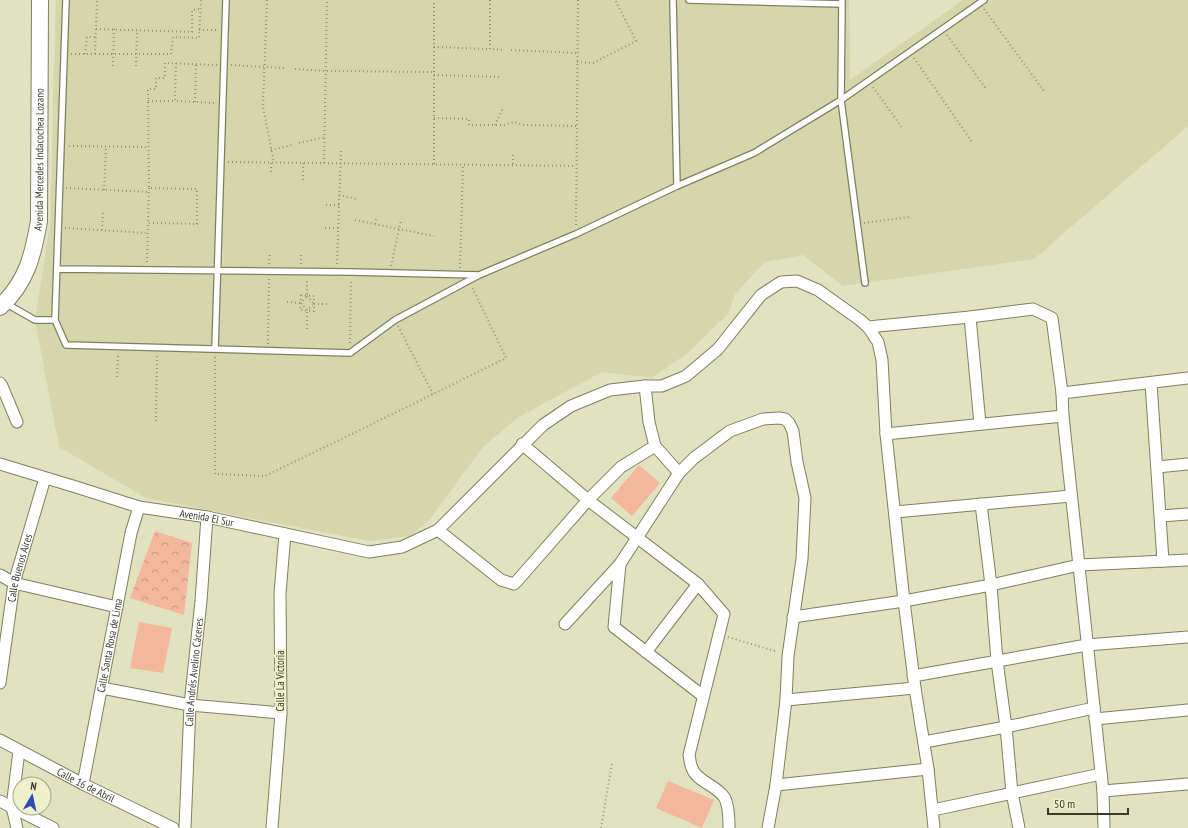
<svg xmlns="http://www.w3.org/2000/svg" width="1188" height="828" font-family="'PT Sans Narrow',sans-serif">
	<defs>
		<pattern id="park-crowns" width="20" height="18" patternUnits="userSpaceOnUse"><rect width="20" height="18" fill="#f3b79b"/><path d="M2 6a3 3 0 1 1 6 0M12 15a3 3 0 1 1 6 0" fill="none" stroke="#c6967f"/></pattern>
	</defs>
	<rect width="100%" height="100%" fill="#e1e2bf"/>
	<!-- built -->
	<path fill="#d5d6ac" d="M 56,0 L 849,0 L 850,80 L 963,0 L 1188,0 L 1188,126 L 1034,259 L 843,286 L 803,255 L 765,262 L 735,294 L 728,314 L 689,352 L 652,378 L 602,372 L 517,418 L 483,447 L 429,520 L 410,536 L 369,541 L 146,498 L 59,447 L 35,320 L 50,225 Z"/>
	<!-- park -->
	<path fill="url(#park-crowns)" d="M 155,531 L 192,543 L 184,615 L 130,598 Z"/>
	<!-- garden -->
	<path fill="#f3b79b" d="M 639,465 L 660,483 L 632,516 L 611,498 Z
		M 139,622 L 172,628 L 163,673 L 130,668 Z
		M 668,781 L 714,800 L 702,828 L 656,808 Z"/>
	<g fill="none" stroke-linecap="round" stroke-linejoin="round">
		<!-- lane casing -->
		<g stroke="#7f8060" stroke-width="8">
			<path id="lane" d="M 66,0 L 55,320 L 66,345 L 350,353 L 395,320 L 479,275 L 576,234 L 677,186 L 754,153 L 841,100 L 984,0
				M 673,0 L 677,186
				M 689,0 L 842,4
				M 842,0 L 841,100 L 865,283
				M 57,269 L 351,272 L 479,275
				M 5,303 L 35,320 L 55,320
				M 215,349 L 226,0"/>
		</g>
		<!-- street casing -->
		<g stroke="#7f8060" stroke-width="13">
			<g id="street">
				<path d="M 970,317 L 980,424"/>
				<path d="M 868,327 L 970,317 L 1033,309 L 1052,318 L 1062,393 L 1063,416 L 1103,791 L 1104,828"/>
				<path d="M 0,383 L 2,386 L 17,422"/>
				<path d="M 1151,383 L 1163,561"/>
				<path d="M 645,386 L 649,422 L 655,446 L 679,473"/>
				<path d="M 1062,393 L 1188,378"/>
				<path d="M 886,434 L 1063,416"/>
				<path d="M 522,444 L 588,500 L 698,584 L 724,614 L 689,755 C 690,759 690,764 692,768 C 696,781 716,785 724,797 C 729,804 729,820 729,828"/>
				<path id="s1" d="M 0,464 L 76,487 L 139,507 L 207,517 L 369,552 L 402,547 L 438,530 L 543,425 L 571,406 L 610,390 L 645,386 L 662,386 L 686,376 L 718,349 L 761,295 L 781,282 L 797,281 L 818,290 L 860,320 L 868,327 L 878,342 L 882,360 L 886,434 L 904,601 L 915,688 L 928,769 L 934,828"/>
				<path d="M 1157,467 L 1188,464"/>
				<path d="M 981,504 L 991,585 L 997,661 L 1006,727 L 1012,793 L 1019,828"/>
				<path d="M 895,512 L 1071,496"/>
				<path d="M 1161,516 L 1188,514"/>
				<path d="M 438,530 L 501,580 L 514,584 L 517,581 L 588,500 L 621,467 L 655,446"/>
				<path d="M 0,575 L 14,583 L 117,607"/>
				<path d="M 793,617 L 904,601 L 991,585 L 1079,565 L 1188,560"/>
				<path d="M 565,624 L 620,564"/>
				<path d="M 646,652 L 698,584"/>
				<path d="M 913,676 L 1087,645 L 1188,637"/>
				<path id="s2" d="M 0,683 L 14,583 L 45,478"/>
				<path d="M 102,688 L 190,705 L 281,713"/>
				<path d="M 703,696 L 614,627 L 620,564 L 679,473 L 694,458 L 730,431 L 763,419 L 779,418 L 785,419 L 789,423 L 793,431 L 797,462 L 805,498 L 802,559 L 788,656 L 786,700 L 776,785 L 768,828"/>
				<path d="M 786,700 L 915,688"/>
				<path d="M 1095,719 L 1188,710"/>
				<path id="s3" d="M 0,740 L 83,784 L 173,828"/>
				<path d="M 924,742 L 1006,727 L 1094,708"/>
				<path id="s4" d="M 83,784 L 131,533 L 139,507"/>
				<path d="M 776,785 L 928,769"/>
				<path d="M 1103,791 L 1188,784"/>
				<path d="M 0,801 L 53,828"/>
				<path d="M 933,810 L 1101,774"/>
				<path d="M 17,828 L 12,807 L 19,751"/>
				<path id="s5" d="M 185,828 L 190,705 L 201,601 L 207,517"/>
				<path d="M 272,828 L 281,713 L 280,593 L 285,534"/>
			</g>
		</g>
		<!-- secondary casing -->
		<g stroke="#7f8060" stroke-width="18">
			<g id="secondary">
				<path id="s6" d="M 0,307 C 27,282 33,255 39,221 L 40,0"/>
			</g>
		</g>
		<!-- path -->
		<path stroke="#93947b" stroke-width="2" stroke-dasharray="1 3" stroke-linecap="butt" d="M 267,0 L 263,107 L 274,163
			M 490,0 L 490,49 L 503,50
			M 984,9 L 1044,91
			M 96,29 L 192,32 L 192,10 L 200,9
			M 199,30 L 218,30
			M 947,35 L 987,90
			M 434,47 L 490,49
			M 511,50 L 577,53
			M 71,54 L 171,54 L 173,37 L 199,38 L 201,0
			M 85,54 L 87,37 L 95,37
			M 95,54 L 97,0
			M 914,58 L 972,142
			M 577,62 L 593,63 L 636,41 L 615,0
			M 176,63 L 175,101 L 216,103
			M 231,65 L 284,68
			M 113,66 L 114,29
			M 136,66 L 137,30
			M 295,69 L 326,71 L 434,72
			M 434,75 L 502,77
			M 873,87 L 903,129
			M 148,101 L 175,101
			M 195,102 L 196,64
			M 434,118 L 469,119 L 469,125 L 504,125 L 514,122 L 523,125 L 577,126
			M 495,125 L 503,108
			M 299,143 L 325,137
			M 69,146 L 148,147
			M 271,150 L 292,145
			M 513,155 L 513,165
			M 228,162 L 576,166
			M 324,163 L 327,0
			M 434,164 L 434,0
			M 271,172 L 271,163
			M 303,180 L 303,163
			M 66,188 L 149,192
			M 149,188 L 148,223 L 197,224 L 197,189 L 149,188 L 148,89 L 156,89 L 156,78 L 165,78 L 165,63 L 217,65
			M 104,190 L 106,147
			M 339,195 L 357,199
			M 326,205 L 339,205
			M 355,220 L 434,236
			M 864,223 L 909,217
			M 375,224 L 377,216
			M 576,225 L 578,0
			M 65,228 L 148,233
			M 325,228 L 338,228
			M 102,230 L 103,213
			M 147,262 L 148,223
			M 269,264 L 270,252
			M 301,264 L 301,252
			M 337,264 L 341,150
			M 391,266 L 401,220
			M 460,268 L 463,165
			M 301,295 L 314,296 L 314,311 L 300,310 Z
			M 307,296 L 314,304 L 307,310 L 301,303 L 307,296 L 307,280
			M 287,302 L 301,303
			M 314,304 L 327,304
			M 398,326 L 433,394
			M 307,329 L 307,310
			M 350,343 L 351,279
			M 268,344 L 269,278
			M 215,357 L 215,474 L 265,476 L 358,431 L 506,358 L 472,287
			M 117,377 L 118,354
			M 156,421 L 157,355
			M 728,637 L 778,652
			M 601,828 L 612,763"/>
		<!-- lane -->
		<use href="#lane" stroke="#fff" stroke-width="5.5"/>
		<!-- street -->
		<use href="#street" stroke="#fff" stroke-width="11"/>
		<!-- secondary -->
		<use href="#secondary" stroke="#fff" stroke-width="16"/>
	</g>
	<g text-anchor="middle" dominant-baseline="central" stroke-width="4" stroke-linejoin="round" paint-order="stroke">
		<!-- street labels -->
		<g font-size="11" fill="#3a3a2d" stroke="#eef0cc">
			<text stroke="none"><textPath href="#s6" startOffset="158">Avenida Mercedes Indacochea Lozano</textPath></text>
			<text stroke="none"><textPath href="#s1" startOffset="214">Avenida El Sur</textPath></text>
			<text stroke="none"><textPath href="#s2" startOffset="117">Calle Buenos Aires</textPath></text>
			<text stroke="none"><textPath href="#s4" startOffset="141">Calle Santa Rosa de Lima</textPath></text>
			<text stroke="none"><textPath href="#s5" startOffset="156">Calle Andrés Avelino Cáceres</textPath></text>
			<text transform="translate(280 681) rotate(-90)">Calle La Victoria</text>
			<text stroke="none"><textPath href="#s3" startOffset="97">Calle 16 de Abril</textPath></text>
		</g>
	</g>
	<!-- north arrow -->
	<g transform="translate(32 796) rotate(9)"><circle r="19" fill="#eef0cc" stroke="#a6a78c"/>
	<path d="M0-3L7 15L0 10L-7 15Z" fill="#2d49ba"/>
	<text y="-6" font-size="11" font-weight="bold" text-anchor="middle" fill="#3a3a2d">N</text>
	</g>
	<!-- scale -->
	<path d="M1048 808v6h80v-6" fill="none" stroke="#3a3a2d" stroke-width="2"/>
	<text x="1054" y="808" font-size="12" fill="#3a3a2d" stroke="#eef0cc" stroke-width="3" paint-order="stroke">50 m</text>
</svg>
